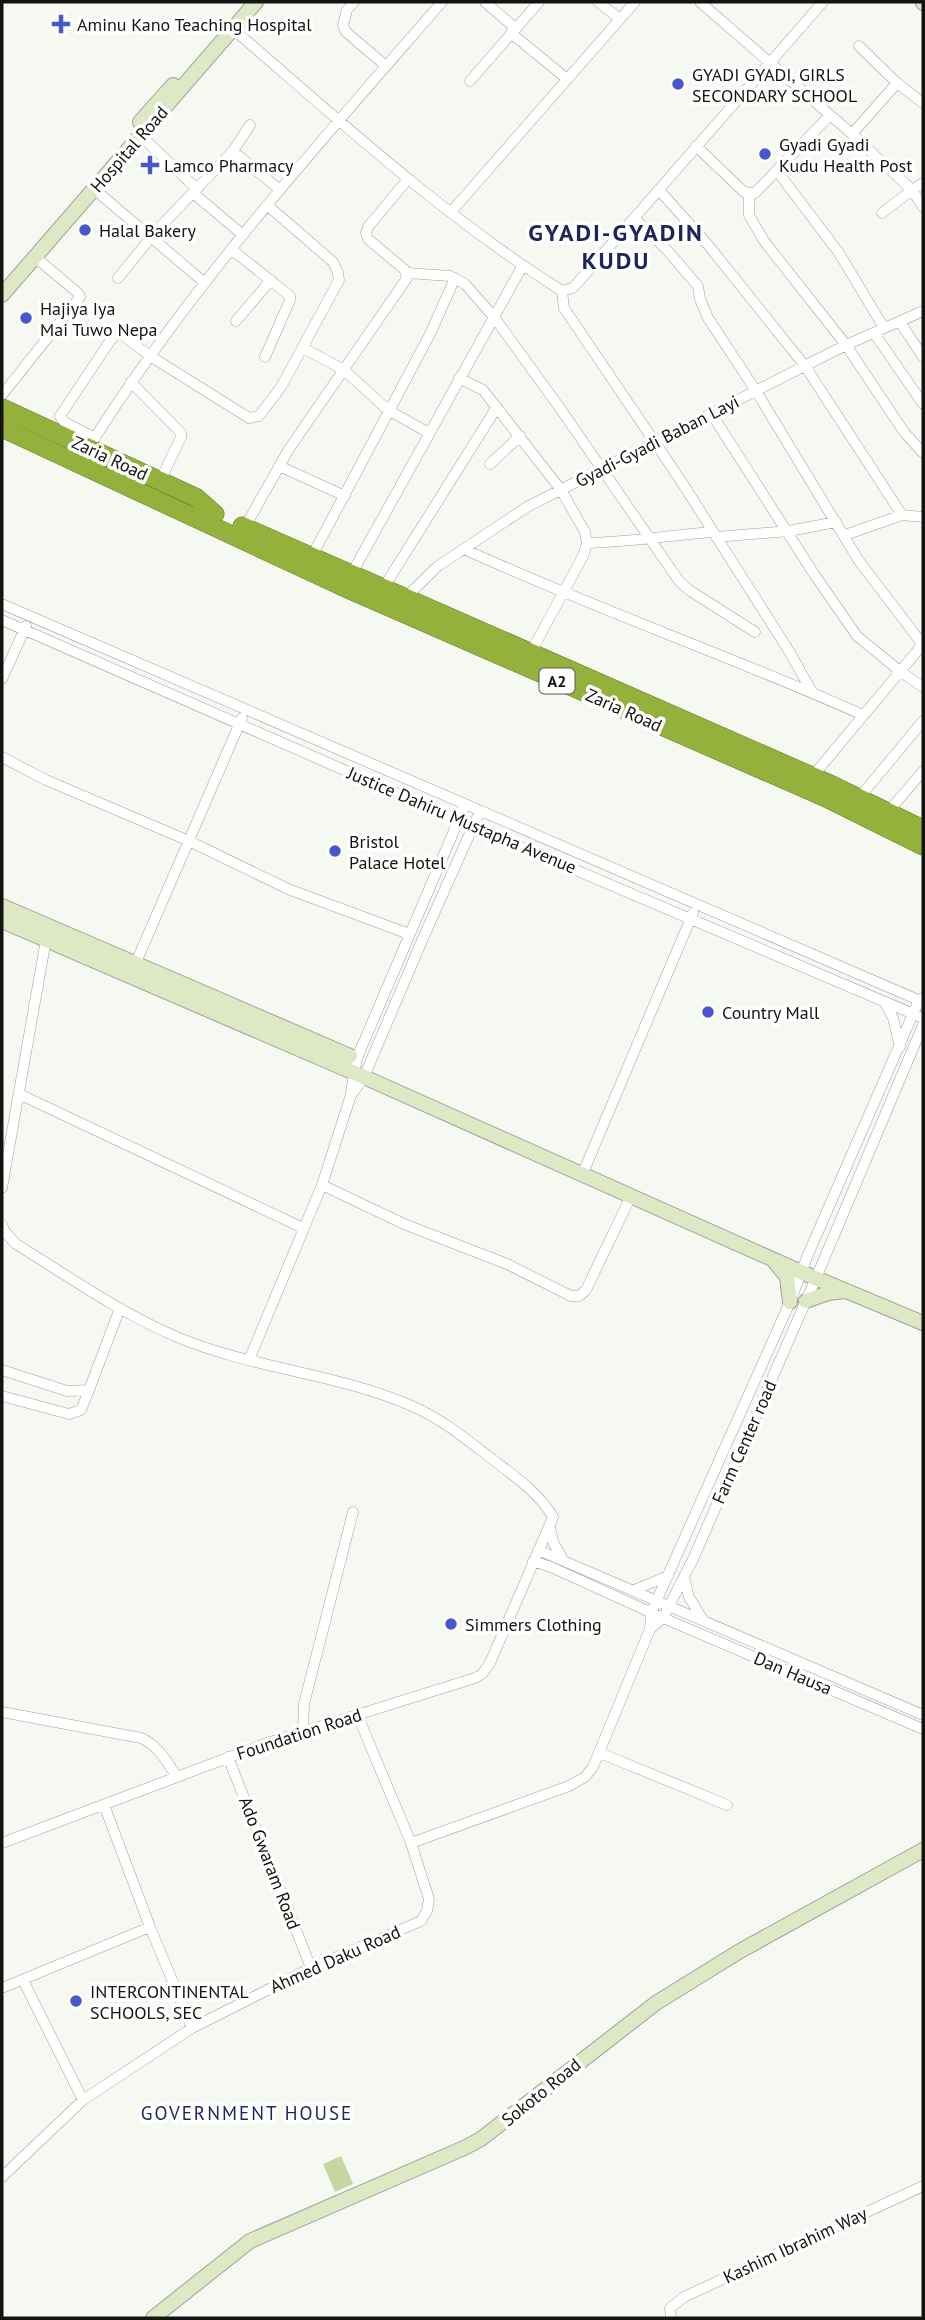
<svg xmlns="http://www.w3.org/2000/svg" width="925" height="2320" font-family="'PT Sans',sans-serif">
	<rect width="100%" height="100%" fill="#f6f9f1"/>
	<!-- green -->
	<path fill="#c6d8a0" d="M 341,2156 L 353,2184 L 335,2192 L 323,2164 Z"/>
	<g fill="none" stroke-linecap="round" stroke-linejoin="round">
		<!-- street casing -->
		<g stroke="#9fa199" stroke-width="11">
			<path id="street" d="M 354,2 L 347,10 L 343,25 L 346,32 L 386,66
				M 485,2 L 515,28
				M 598,2 L 620,19
				M 700,2 L 852,134 L 912,190 L 923,183
				M 233,29 C 339,120 443,216 562,291 L 573,288 L 823,2
				M 511,33 L 567,79
				M 859,46 L 897,83 L 923,103
				M 470,81 L 539,2
				M 852,134 L 897,83
				M 141,136 L 197,189
				M 696,146 L 744,192 L 755,193 L 830,115
				M 233,151 L 250,125
				M 777,171 L 839,253 L 884,328
				M 94,189 L 205,283
				M 659,190 L 709,246 L 805,366 L 902,515
				M 193,193 L 243,235
				M 749,194 L 749,215 L 764,241 L 846,345 L 904,432 L 923,453
				M 451,212 L 635,2
				M 882,213 L 912,190 L 923,207
				M 634,218 L 667,250 L 698,286 L 700,299 L 708,318 L 756,391 L 859,561 L 923,645
				M 231,249 L 290,296 L 290,300 L 265,357
				M 407,273 L 450,276 L 465,284 L 494,317 L 562,411 L 679,581 L 689,590 L 755,632
				M 118,278 L 157,230 L 233,151 L 280,190
				M 562,291 L 564,308 L 681,481 L 789,651 L 812,692
				M 236,321 L 271,280
				M 900,322 L 923,357
				M 874,333 L 923,404
				M 303,348 L 344,370 L 388,410 L 429,433
				M 459,378 L 483,390 L 561,490 L 585,532 L 587,543 L 583,556 L 531,652
				M 131,382 L 181,433 L 181,437 L 160,481
				M 2,395 L 80,297 L 78,293 L 35,257
				M 711,413 L 814,574 L 857,636 L 901,672 L 923,687
				M 95,438 L 64,422 L 60,416 L 110,341 L 116,334 L 120,333 L 150,356 L 249,418 L 259,416 L 281,387 L 339,280 L 338,273 L 333,262 L 267,205
				M 92,442 C 193,283 319,143 442,2
				M 490,464 L 520,436
				M 279,466 L 345,496
				M 245,527 L 289,449 L 407,278 L 405,270 L 368,239 L 366,233 L 368,227 L 408,179
				M 845,535 L 902,515 L 923,517
				M 716,537 L 789,531 L 836,522
				M 587,543 C 630,542 671,535 713,532
				M 464,549 C 595,609 731,656 863,715
				M 312,556 L 430,334 L 455,278
				M 352,573 L 523,265
				M 384,587 L 497,407
				M 406,597 L 438,566 L 527,507 L 846,345 L 923,311
				M 2,604 L 923,1002
				M 2,620 L 458,820 L 923,1018
				M 2,679 L 26,626
				M 2,757 L 46,780 L 189,841 L 288,889 L 409,934
				M 812,777 L 923,644
				M 859,798 L 923,721
				M 888,812 L 923,771
				M 134,967 L 242,718
				M 885,1003 L 893,1018 L 900,1047
				M 19,1094 L 303,1228
				M 352,1094 L 364,1077 L 424,936 L 480,811
				M 582,1175 L 693,913
				M 322,1185 L 404,1224 L 507,1264 L 571,1296 L 579,1296 L 586,1290 L 631,1196
				M 2,1188 L 47,934
				M 2,1225 L 5,1232 L 16,1244 C 68,1276 120,1313 177,1337 C 253,1369 337,1373 412,1406 C 442,1419 466,1439 492,1459 C 513,1475 540,1494 553,1517 L 490,1663 L 482,1674 L 475,1678 L 267,1743 L 2,1843
				M 249,1360 L 322,1185 L 350,1098 L 357,1058 L 465,805
				M 2,1370 L 67,1391 L 89,1390 L 120,1308
				M 2,1396 L 69,1414 L 81,1410 L 89,1390
				M 550,1527 L 553,1542 L 562,1558
				M 538,1550 L 923,1715
				M 533,1561 L 551,1567 L 663,1618 L 923,1729
				M 684,1577 L 689,1597 L 703,1620
				M 634,1590 L 668,1576
				M 650,1629 L 663,1618 L 694,1557 L 816,1278 L 923,1025
				M 2,1712 L 141,1738 C 159,1746 167,1762 177,1777
				M 303,1732 L 304,1704 L 353,1512
				M 600,1753 L 727,1805
				M 228,1757 L 311,1968
				M 104,1805 L 150,1927 L 192,2028
				M 411,1843 L 569,1786 L 585,1777 L 593,1767 L 650,1629 L 651,1613 L 790,1302 L 807,1257 L 919,1000 L 923,998
				M 23,1980 L 83,2100
				M 2,1988 L 150,1927
				M 2,2177 L 83,2100 L 192,2028 L 311,1968 L 421,1921 L 427,1911 L 429,1899 L 411,1843 L 357,1714
				M 671,2318 L 670,2308 L 684,2297 L 923,2186"/>
		</g>
		<!-- secondary casing -->
		<g stroke="#9fa199" stroke-width="16">
			<path id="secondary" d="M 923,2 L 923,3
				M 140,122 L 173,85
				M 2,295 L 256,2
				M 2,906 L 350,1056
				M 2,921 L 364,1077 L 801,1272 L 923,1323
				M 774,1261 L 787,1277 L 790,1302
				M 806,1301 L 828,1293 L 845,1291
				M 153,2318 L 250,2241 L 464,2148 L 481,2139 L 656,2003 L 740,1951 L 923,1850"/>
		</g>
		<!-- highway casing -->
		<g stroke="#667a2c" stroke-width="19">
			<path id="highway" d="M 2,408 L 197,498 L 215,514
				M 2,428 L 341,586 L 824,797 L 923,846
				M 242,526 L 830,784 L 923,829"/>
		</g>
		<!-- street -->
		<use href="#street" stroke="#fff" stroke-width="10"/>
		<!-- secondary -->
		<use href="#secondary" stroke="#dfe8c4" stroke-width="14"/>
		<!-- highway -->
		<use href="#highway" stroke="#93b13b" stroke-width="18"/>
	</g>
	<!-- markers -->
	<g fill="#4857cc" stroke="#fff" stroke-width="2.5">
		<path d="M57.5 13.5h7v7h7v7h-7v7h-7v-7h-7v-7h7z"/>
		<circle cx="678" cy="84" r="7"/>
		<circle cx="765" cy="154" r="7"/>
		<path d="M146.5 154.5h7v7h7v7h-7v7h-7v-7h-7v-7h7z"/>
		<circle cx="85" cy="230" r="7"/>
		<circle cx="26" cy="318" r="7"/>
		<circle cx="335" cy="851" r="7"/>
		<circle cx="708" cy="1012" r="7"/>
		<circle cx="451" cy="1624" r="7"/>
		<circle cx="76" cy="2001" r="7"/>
	</g>
	<g text-anchor="middle" dominant-baseline="central" stroke-width="7" stroke-linejoin="round" paint-order="stroke">
		<!-- shield labels -->
		<rect fill="#fff" stroke="#5a5a58" stroke-width="2" x="539.5" y="668.5" width="35" height="25" rx="5"/>
		<g font-size="16" font-weight="bold" fill="#131411">
			<text x="557" y="681">A2</text>
		</g>
		<!-- poi labels -->
		<g font-size="18" fill="#131411" stroke="#fff" text-anchor="start">
			<text x="77" y="24">Aminu Kano Teaching Hospital</text>
			<text x="692" y="74">GYADI GYADI, GIRLS<tspan x="692" dy="21">SECONDARY SCHOOL</tspan></text>
			<text x="779" y="144">Gyadi Gyadi<tspan x="779" dy="21">Kudu Health Post</tspan></text>
			<text x="164" y="165">Lamco Pharmacy</text>
			<text x="99" y="230">Halal Bakery</text>
			<text x="40" y="308">Hajiya Iya<tspan x="40" dy="21">Mai Tuwo Nepa</tspan></text>
			<text x="349" y="841">Bristol<tspan x="349" dy="21">Palace Hotel</tspan></text>
			<text x="722" y="1012">Country Mall</text>
			<text x="465" y="1624">Simmers Clothing</text>
			<text x="90" y="1991">INTERCONTINENTAL<tspan x="90" dy="21">SCHOOLS, SEC</tspan></text>
		</g>
		<!-- street labels -->
		<g font-size="18" fill="#131411" stroke="#fff">
			<text transform="translate(129 149) rotate(-49)">Hospital Road</text>
			<text transform="translate(657 441) rotate(-27)">Gyadi-Gyadi Baban Layi</text>
			<text transform="translate(110 458) rotate(25)">Zaria Road</text>
			<text transform="translate(624 710) rotate(24)">Zaria Road</text>
			<text transform="translate(462 820) rotate(23)">Justice Dahiru Mustapha Avenue</text>
			<text transform="translate(744 1442) rotate(-66)">Farm Center road</text>
			<text transform="translate(793 1673) rotate(23)">Dan Hausa</text>
			<text transform="translate(299 1734) rotate(-18)">Foundation Road</text>
			<text transform="translate(270 1863) rotate(69)">Ado Gwaram Road</text>
			<text transform="translate(335 1959) rotate(-24)">Ahmed Daku Road</text>
			<text transform="translate(541 2092) rotate(-39)">Sokoto Road</text>
			<text transform="translate(795 2245) rotate(-25)">Kashim Ibrahim Way</text>
		</g>
		<!-- neighbourhood labels -->
		<g font-size="19" letter-spacing="2" fill="#1c245c" stroke="#fff">
			<text x="247" y="2113">GOVERNMENT HOUSE</text>
		</g>
		<!-- district labels -->
		<g font-size="24" font-weight="bold" letter-spacing="2" fill="#1c245c" stroke="#fff">
			<text x="616" y="232">GYADI-GYADIN<tspan x="616" dy="28">KUDU</tspan></text>
		</g>
	</g>
	<!-- border -->
	<rect width="925" height="2320" fill="none" stroke="#131411" stroke-width="7"/>
</svg>
